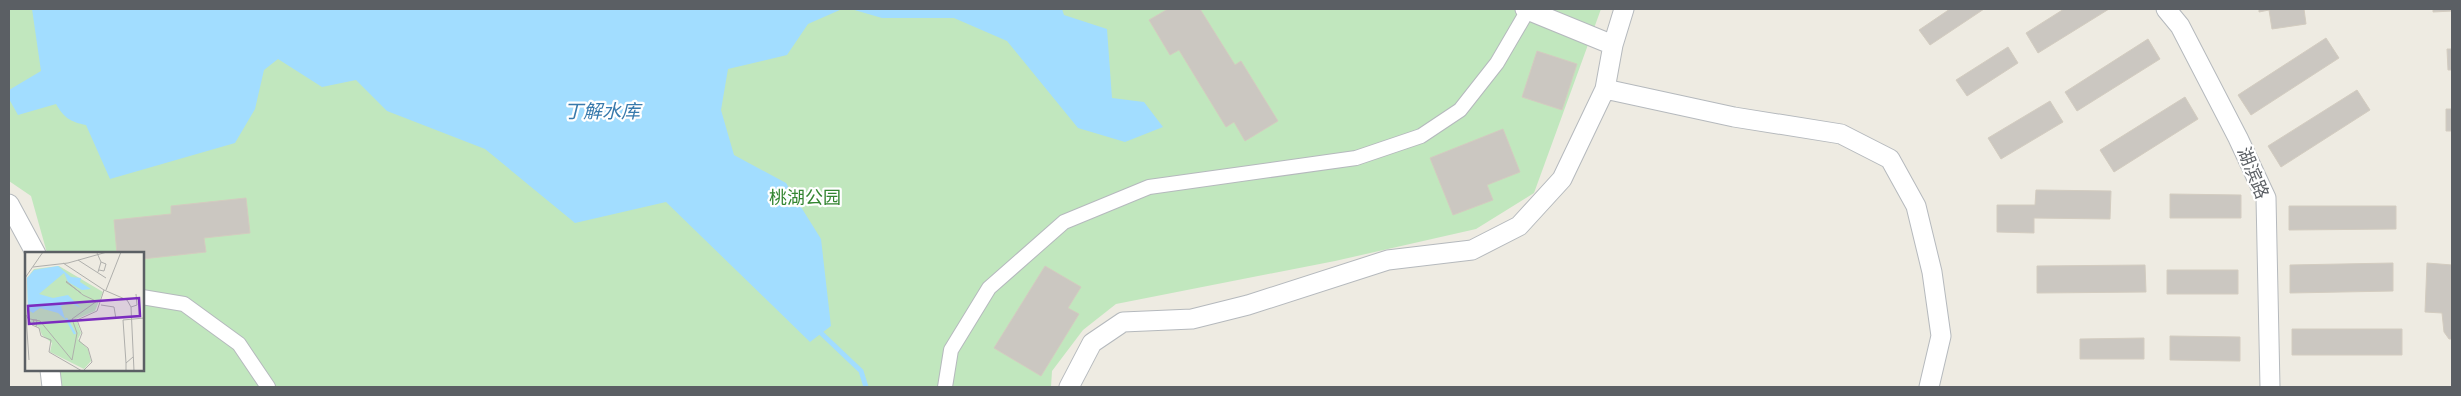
<svg xmlns="http://www.w3.org/2000/svg" width="2461" height="396" font-family="Arial,'Noto Sans SC',sans-serif">
	<rect width="100%" height="100%" fill="#eeebe2"/>
	<!-- green -->
	<path fill="#c1e7be" d="M 9,9 L 1601,9 L 1534,193 L 1476,229 L 1335,261 L 1116,304 L 1083,330 L 1052,371 L 1051,387 L 60,387 L 59,370 L 142,370 L 142,254 L 47,253 L 31,196 L 9,181 Z"/>
	<!-- water -->
	<path fill="#a2ddff" d="M 32,9 L 842,9 L 808,24 L 787,55 L 728,69 L 721,110 L 734,155 L 786,183 L 821,239 L 831,326 L 810,342 L 666,202 L 575,223 L 485,149 L 387,111 L 356,80 L 322,87 L 278,59 L 264,70 L 255,109 L 235,143 L 110,179 L 86,125 C 71,122 64,118 56,104 L 18,115 L 9,99 L 9,90 L 41,71 Z
		M 851,9 L 1062,9 L 1064,15 L 1107,29 L 1112,98 L 1144,102 L 1163,127 L 1125,142 L 1078,128 L 1007,41 L 954,18 L 882,18 Z"/>
	<g fill="none" stroke-linecap="round" stroke-linejoin="round">
		<!-- stream -->
		<path stroke="#a2ddff" stroke-width="5" d="M 821,333 L 861,371 L 866,387"/>
	</g>
	<!-- building -->
	<path fill="#cbc7c1" stroke="#d3ccc0" d="M 1168,9 L 1200,9 L 1235,65 L 1241,61 L 1278,121 L 1245,141 L 1234,122 L 1226,127 L 1179,50 L 1170,55 L 1149,20 Z
		M 1950,9 L 1984,9 L 1930,45 L 1919,30 Z
		M 2064,9 L 2109,9 L 2038,53 L 2026,33 Z
		M 2259,9 L 2304,9 L 2306,24 L 2272,29 L 2269,10 L 2259,12 Z
		M 2433,9 L 2452,9 L 2452,11 L 2433,12 Z
		M 2326,38 L 2339,58 L 2251,115 L 2238,95 Z
		M 2148,39 L 2160,59 L 2077,111 L 2065,92 Z
		M 2008,47 L 2018,63 L 1967,96 L 1956,80 Z
		M 2447,49 L 2452,49 L 2452,70 L 2448,70 Z
		M 1537,51 L 1577,64 L 1562,110 L 1522,97 Z
		M 2357,90 L 2370,110 L 2281,167 L 2268,146 Z
		M 2185,97 L 2198,119 L 2114,172 L 2100,150 Z
		M 2050,101 L 2063,122 L 2001,159 L 1988,138 Z
		M 2446,109 L 2452,109 L 2452,131 L 2446,131 Z
		M 1503,129 L 1520,172 L 1487,185 L 1493,200 L 1453,215 L 1430,158 Z
		M 2036,190 L 2111,191 L 2110,219 L 2034,218 L 2034,233 L 1997,232 L 1997,205 L 2035,205 Z
		M 2170,194 L 2241,195 L 2241,218 L 2170,218 Z
		M 246,198 L 250,233 L 204,238 L 206,252 L 142,259 L 142,254 L 117,254 L 114,220 L 171,214 L 171,206 Z
		M 2289,206 L 2396,206 L 2396,229 L 2289,230 Z
		M 2393,263 L 2393,291 L 2290,293 L 2290,265 Z
		M 2427,263 L 2452,265 L 2452,339 L 2449,339 L 2444,332 L 2442,313 L 2425,312 Z
		M 2145,265 L 2146,292 L 2037,293 L 2037,266 Z
		M 1045,266 L 1081,287 L 1068,308 L 1079,314 L 1041,376 L 994,348 Z
		M 2167,270 L 2238,270 L 2238,294 L 2167,294 Z
		M 2292,329 L 2402,329 L 2402,355 L 2292,355 Z
		M 2170,336 L 2240,337 L 2240,361 L 2170,360 Z
		M 2144,338 L 2144,359 L 2080,359 L 2080,339 Z"/>
	<g fill="none" stroke-linecap="round" stroke-linejoin="round">
		<!-- pedestrian casing -->
		<g stroke="#b5b9bd" stroke-width="16">
			<path id="pedestrian" d="M 142,297 L 184,304 L 239,344 L 268,387
				M 945,387 L 951,350 L 989,288 L 1064,222 L 1149,187 L 1356,158 L 1421,136 L 1460,110 L 1497,63 L 1528,10"/>
		</g>
		<!-- minor casing -->
		<g stroke="#b5b9bd" stroke-width="21">
			<path id="minor" d="M 1525,9 L 1613,45
				M 2166,9 L 2180,26 L 2238,138 L 2266,198 L 2270,387
				M 1605,89 L 1734,117 L 1841,134 L 1890,159 L 1916,206 L 1932,272 L 1941,336 L 1929,387
				M 9,204 L 36,254
				M 50,370 L 52,387
				M 1069,387 L 1092,343 L 1123,322 L 1192,319 L 1248,305 L 1388,260 L 1472,250 L 1519,226 L 1562,179 L 1605,89 L 1613,45 L 1624,9"/>
		</g>
		<!-- pedestrian -->
		<use href="#pedestrian" stroke="#fff" stroke-width="14"/>
		<!-- minor -->
		<use href="#minor" stroke="#fff" stroke-width="19"/>
	</g>
	<g text-anchor="middle" dominant-baseline="central" stroke-width="4.5" stroke-linejoin="round" paint-order="stroke">
		<!-- street labels -->
		<g font-size="18" fill="#5b5f64" stroke="#fff">
			<text transform="translate(2253 173) rotate(68)">湖滨路</text>
		</g>
		<!-- park labels -->
		<g font-size="18" fill="#338531" stroke="#fff">
			<text x="805" y="198">桃湖公园</text>
		</g>
		<!-- water labels -->
		<g font-size="19" font-style="italic" fill="#387aac" stroke="#fff">
			<text x="602" y="111">丁解水库</text>
		</g>
	</g>
	<!-- overview -->
	<g transform="translate(25 252)">
		<rect width="119" height="119" fill="#eeebe2"/>
		<path d="M 34,14 L 78,40 L 70,59 L 51,67 L 56,81 L 53,87 L 63,97 L 66,109 L 59,117 L 25,100 L 27,91 L 17,83 L 14,75 L 7,72 L 3,62 L 2,26 L 9,17 Z" fill="#c1e7be"/>
		<path d="M 33,14 L 46,25 L 56,26 L 55,30 L 66,37 L 57,38 L 43,30 L 39,21 L 14,42 L 28,46 L 43,43 L 56,56 L 46,51 L 36,54 L 40,67 L 33,61 L 15,56 L 8,61 L 3,58 L 2,26 L 9,18 Z" fill="#a2ddff"/>
		<path fill="none" stroke="#a2ddff" stroke-width="2.5" d="M 41,66 L 50,82"/>
		<path fill="none" stroke="#afafac" stroke-width="1" d="M 72,1 L 76,10 L 73,20M 53,8 L 81,26M 38,11 L 79,38 L 102,48 L 106,55 L 109,119M 8,15 L 43,11 L 82,0M 74,18 L 79,19 L 81,12 L 76,10M 0,26 L 18,0M 41,29 L 58,43 L 73,50M 41,30 L 56,41M 81,38 L 96,0M 0,49 L 4,108M 76,53 L 89,55 L 91,67M 106,55 L 112,53 L 111,42M 1,63 L 7,73 L 14,76 L 16,84 L 26,88 L 24,100 L 57,119M 5,67 L 15,69 L 47,108 L 52,81 L 47,67 L 72,49M 10,73 L 8,68 L 12,68 L 11,75M 101,111 L 98,68 L 119,66M 58,119 L 67,110 L 63,96 L 54,89 L 57,81 L 52,68 L 72,59 L 79,38M 101,119 L 101,111 L 108,105"/>
		<path fill="#7b2cbf" fill-opacity="0.15" stroke="#7b2cbf" stroke-width="2.5" d="M 114,46 L 115,64 L 4,72 L 3,54 Z"/>
		<rect width="119" height="119" fill="none" stroke="#5b5f64" stroke-width="2.5"/>
	</g>
	<!-- border -->
	<rect width="2461" height="396" fill="none" stroke="#5b5f64" stroke-width="20"/>
</svg>
